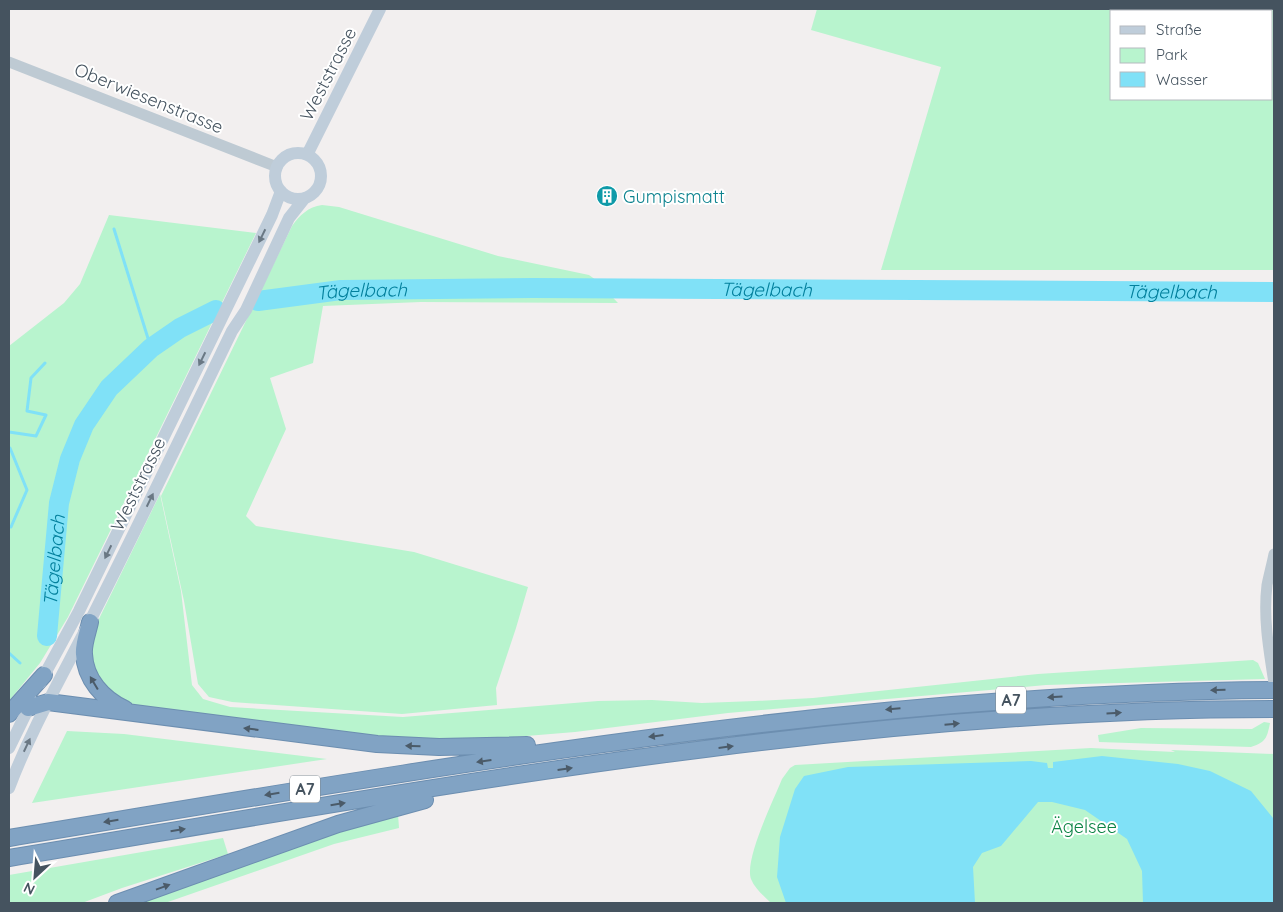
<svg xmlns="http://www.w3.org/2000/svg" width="1283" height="912" font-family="Quicksand,sans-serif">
	<rect width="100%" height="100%" fill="#f2efef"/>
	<!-- green -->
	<path fill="#b8f4ce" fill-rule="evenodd" d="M 817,9 L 1274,9 L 1274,270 L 881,270 L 941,67 L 811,30 ZM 1112,11 L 1272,11 L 1272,99 L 1112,99 Z
		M 322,205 L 339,207 L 498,256 L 589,275 L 596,280 L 618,303 L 421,302 L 323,306 L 313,363 L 270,378 L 286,429 L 246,516 L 256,526 L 414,552 L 528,587 L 516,628 L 496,688 L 497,705 L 402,714 L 232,702 L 209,697 L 198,684 L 184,601 L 161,496 L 292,226 C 300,215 308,207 322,205 Z
		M 109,215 L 256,233 L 68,617 L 40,663 L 9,701 L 9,346 L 64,303 L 80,284 Z
		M 160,494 L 181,591 L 192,685 L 203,699 L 230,707 L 403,717 L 598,701 L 652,700 L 702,703 L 755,701 L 813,698 L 1038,674 L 1253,660 L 1258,663 L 1265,679 L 1046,685 L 728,713 L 575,732 L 479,740 L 401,740 L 132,705 L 109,693 L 91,668 L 89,644 L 95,627 Z
		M 1264,722 L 1270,723 C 1267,738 1266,742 1251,747 L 1099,742 L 1098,735 L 1141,728 L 1252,729 Z
		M 67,731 L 124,734 L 327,759 L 32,803 Z
		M 1091,748 L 1175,752 L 1171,750 L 1274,754 L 1274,903 L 771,903 C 764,896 755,889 751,879 C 744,860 774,799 782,779 L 790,768 L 795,765 Z
		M 398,814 L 399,828 L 334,844 L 165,903 L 136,903 L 338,831 Z
		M 223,838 L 228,854 L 122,888 L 82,903 L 9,903 L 9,875 Z"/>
	<!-- water -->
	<path fill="#80e1f7" d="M 1102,756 L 1178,764 L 1210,771 L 1251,791 L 1273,818 L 1274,903 L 1143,903 L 1142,871 L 1127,839 L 1085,810 L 1052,802 L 1038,802 L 1001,846 L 982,853 L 973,867 L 975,903 L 786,903 L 777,877 L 780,837 L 795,789 L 804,776 L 848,767 L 1031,761 L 1047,763 L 1048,768 L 1053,768 L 1053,762 Z"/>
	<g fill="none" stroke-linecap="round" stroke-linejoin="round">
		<!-- stream -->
		<path stroke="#80e1f7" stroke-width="3" d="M 114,229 L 151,348
			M 9,432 L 36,436 L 46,415 L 27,411 L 31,378 L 45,363
			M 9,448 L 10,448 L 27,490 L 11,527
			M 9,653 L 20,663"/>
		<!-- river -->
		<g stroke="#80e1f7" stroke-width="20">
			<path id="s1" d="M 258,301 L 341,290 L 533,288 L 1274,292"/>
			<path id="s2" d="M 47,636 L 59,503 L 70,459 L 84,425 L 109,388 L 151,348 L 180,328 L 216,310"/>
		</g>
		<!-- motorway casing -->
		<g stroke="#6c8eb0" stroke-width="18">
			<path id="motorway" d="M 90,622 C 88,632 83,644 84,654 C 85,679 103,699 125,709
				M 28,708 L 48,702 L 377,744 L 439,747 L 527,745
				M 9,714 L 44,675
				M 9,838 C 428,769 848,693 1274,690
				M 9,858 C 427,789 849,709 1274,709
				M 117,903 L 338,824 L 425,800"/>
		</g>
		<!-- tertiary -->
		<path stroke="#becad3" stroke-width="11" d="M 9,62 L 277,167
			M 1274,554 C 1272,564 1269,575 1267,585 C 1263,618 1269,651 1274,683"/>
		<!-- secondary -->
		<path stroke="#bfcdda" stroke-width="12" d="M275 176a23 23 0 1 1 46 0a23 23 0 1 1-46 0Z
			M 307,155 L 380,9
			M 40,683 L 79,611 L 272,215 L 281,191
			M 9,748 L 32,701
			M 9,788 C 31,730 62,676 90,621 C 139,525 185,428 232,331 L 246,310 L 289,218 L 304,199"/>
		<!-- motorway -->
		<use href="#motorway" stroke="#81a3c4" stroke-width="16"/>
	</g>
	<!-- one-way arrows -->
	<defs><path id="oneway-solid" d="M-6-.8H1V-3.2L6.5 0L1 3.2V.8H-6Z" transform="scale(1.25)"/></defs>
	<g fill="#6a7884">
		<use href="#oneway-solid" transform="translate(262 236) rotate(116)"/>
		<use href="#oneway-solid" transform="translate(202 359) rotate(116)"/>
		<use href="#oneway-solid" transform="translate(150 500) rotate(-64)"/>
		<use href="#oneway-solid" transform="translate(108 552) rotate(116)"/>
		<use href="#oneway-solid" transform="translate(27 745) rotate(-65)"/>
	</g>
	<g fill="#4b5b69">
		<use href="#oneway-solid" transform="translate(94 683) rotate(-121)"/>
		<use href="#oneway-solid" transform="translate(1218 690) rotate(179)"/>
		<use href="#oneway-solid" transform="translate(1055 697) rotate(176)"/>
		<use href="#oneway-solid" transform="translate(893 709) rotate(175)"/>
		<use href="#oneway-solid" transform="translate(1114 713) rotate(-3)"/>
		<use href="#oneway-solid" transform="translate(952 724) rotate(-5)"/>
		<use href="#oneway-solid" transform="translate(251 729) rotate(-173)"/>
		<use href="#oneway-solid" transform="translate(656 736) rotate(173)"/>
		<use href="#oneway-solid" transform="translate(413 746) rotate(-178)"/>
		<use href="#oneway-solid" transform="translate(726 747) rotate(-7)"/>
		<use href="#oneway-solid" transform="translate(484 761) rotate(172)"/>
		<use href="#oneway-solid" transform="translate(565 769) rotate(-8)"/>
		<use href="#oneway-solid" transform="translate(272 794) rotate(171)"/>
		<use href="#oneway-solid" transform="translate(338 804) rotate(-9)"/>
		<use href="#oneway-solid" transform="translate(111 821) rotate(171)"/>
		<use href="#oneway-solid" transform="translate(178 830) rotate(-9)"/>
		<use href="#oneway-solid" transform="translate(163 887) rotate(-20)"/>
	</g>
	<!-- icons -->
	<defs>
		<g id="building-disc" transform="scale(1.125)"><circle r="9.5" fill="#0f9aa8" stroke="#fff"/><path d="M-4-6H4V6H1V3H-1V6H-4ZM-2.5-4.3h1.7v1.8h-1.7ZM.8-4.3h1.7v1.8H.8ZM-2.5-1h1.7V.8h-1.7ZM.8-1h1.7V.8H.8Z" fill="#fff"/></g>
	</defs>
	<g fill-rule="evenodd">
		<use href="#building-disc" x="607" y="196"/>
	</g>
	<g text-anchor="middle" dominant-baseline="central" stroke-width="4" stroke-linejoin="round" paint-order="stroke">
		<!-- shield labels -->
		<g fill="#fff" stroke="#7d878f" stroke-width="1">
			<rect x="996" y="686.5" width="30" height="27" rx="4"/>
			<rect x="290" y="775.5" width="30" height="27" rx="4"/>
		</g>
		<g font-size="16" font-weight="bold" fill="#45535f">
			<text x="1011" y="700">A7</text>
			<text x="305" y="789">A7</text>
		</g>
		<!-- street labels -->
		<g font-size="18" fill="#45535f" stroke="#fff">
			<text transform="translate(328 74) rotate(-63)">Weststrasse</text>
			<text transform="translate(149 98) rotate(22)">Oberwiesenstrasse</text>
			<text transform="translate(138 484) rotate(-64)">Weststrasse</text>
		</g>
		<!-- culture labels -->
		<g font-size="18" fill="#0d838f" stroke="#fff" text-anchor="start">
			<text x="623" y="196">Gumpismatt</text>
		</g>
		<!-- park labels -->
		<g font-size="18" fill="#0c8445" stroke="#fff">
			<text x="1084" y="826">Ägelsee</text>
		</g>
		<!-- water labels -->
		<g font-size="19" font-style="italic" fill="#03809d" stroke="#fff">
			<text stroke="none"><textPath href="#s1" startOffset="509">Tägelbach</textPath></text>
			<text stroke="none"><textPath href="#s1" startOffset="914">Tägelbach</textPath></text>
			<text stroke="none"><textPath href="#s1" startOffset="104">Tägelbach</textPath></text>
			<text stroke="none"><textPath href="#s2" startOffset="76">Tägelbach</textPath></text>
		</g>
	</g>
	<!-- border -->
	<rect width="1283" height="912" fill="none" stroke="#45535f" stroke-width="20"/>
	<!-- legend -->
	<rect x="1110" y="10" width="162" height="90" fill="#ffffff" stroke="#b5babf"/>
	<rect x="1120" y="26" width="25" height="8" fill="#bfcdda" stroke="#b5babf"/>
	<text x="1156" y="35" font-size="15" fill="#45535f">Straße</text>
	<rect x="1120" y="48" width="25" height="15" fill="#b8f4ce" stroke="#b5babf"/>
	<text x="1156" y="60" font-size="15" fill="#45535f">Park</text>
	<rect x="1120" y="72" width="25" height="15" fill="#80e1f7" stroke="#b5babf"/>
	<text x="1156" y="85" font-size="15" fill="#45535f">Wasser</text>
	<!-- north arrow -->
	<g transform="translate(35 877) rotate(206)" stroke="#ffffff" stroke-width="4" paint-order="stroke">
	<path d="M0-4L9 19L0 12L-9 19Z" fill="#45535f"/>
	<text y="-8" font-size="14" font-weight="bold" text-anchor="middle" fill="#45535f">N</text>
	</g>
</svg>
